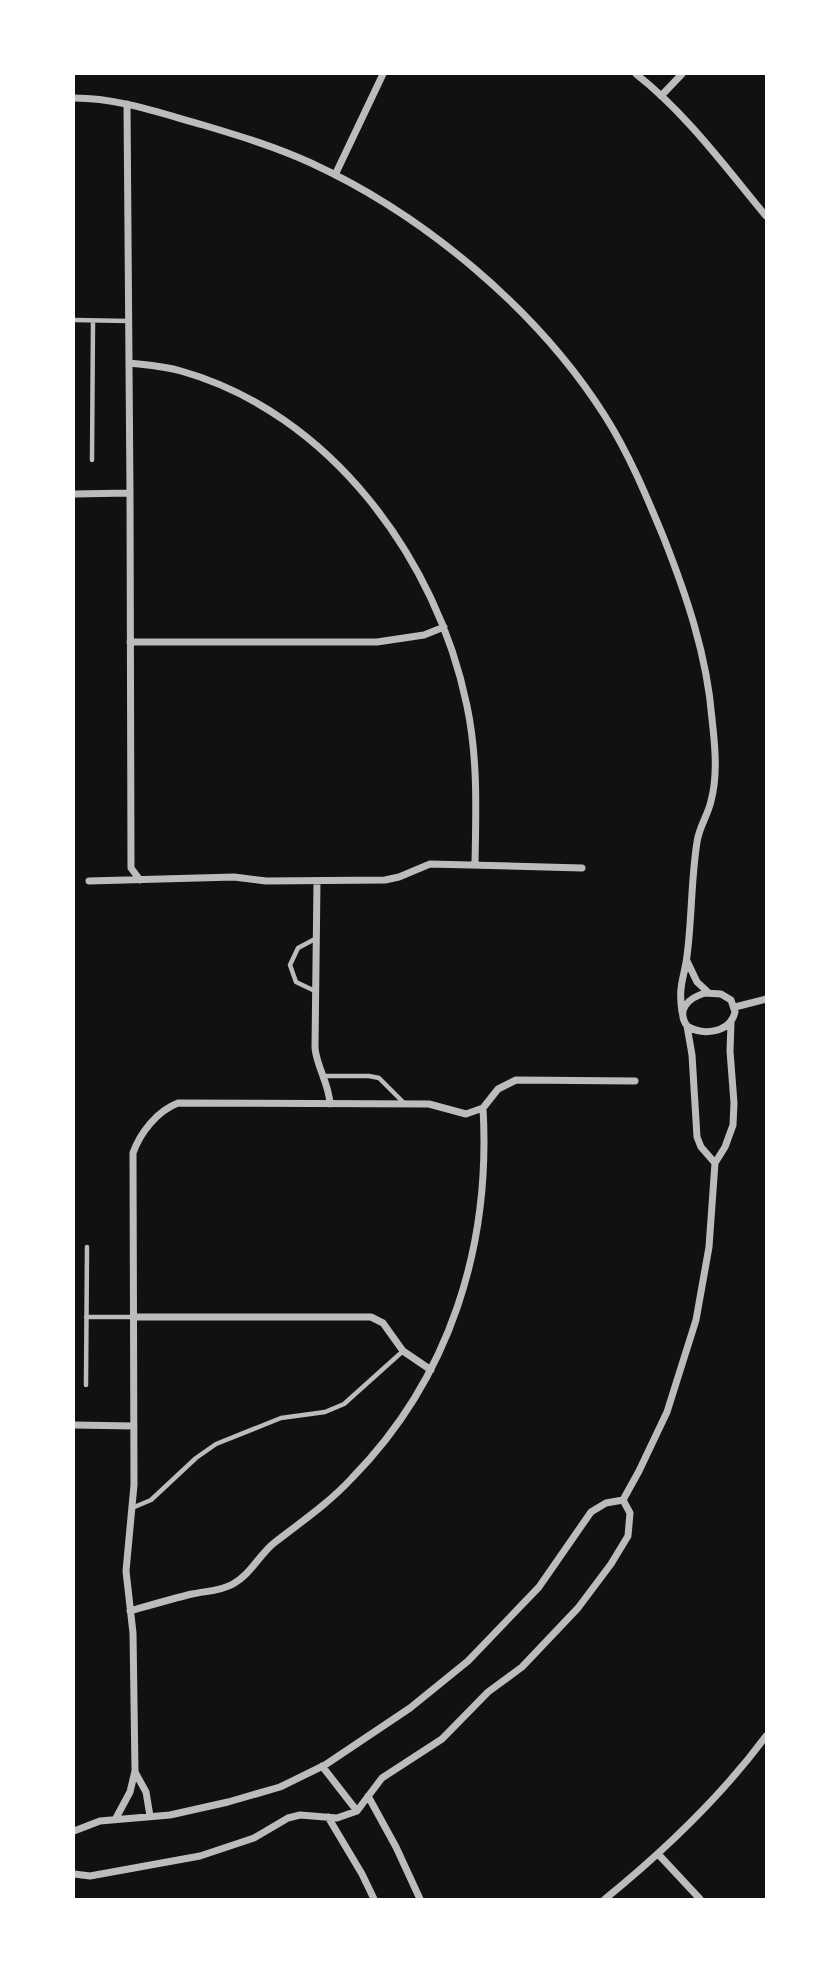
<svg xmlns="http://www.w3.org/2000/svg" width="840" height="1973" font-family="'DM Sans',sans-serif">
	<rect width="100%" height="100%" fill="#111"/>
	<g fill="none" stroke-linecap="round" stroke-linejoin="round">
		<!-- service -->
		<path stroke="#bcbcbc" stroke-width="4.5" d="M 74,320 L 129,321
			M 92,460 L 93,321
			M 315,939 L 298,948 L 290,965 L 296,982 L 315,991
			M 324,1076 L 369,1076 L 379,1078 L 404,1103
			M 86,1317 L 133,1317
			M 86,1385 L 87,1247
			M 132,1508 L 151,1500 L 196,1458 L 216,1444 L 281,1418 L 325,1412 L 344,1404 L 403,1351"/>
		<!-- minor -->
		<path stroke="#bcbcbc" stroke-width="7" d="M 636,74 C 686,113 726,168 766,216
			M 661,96 L 682,74
			M 74,98 C 118,98 160,113 203,125 C 240,136 276,147 311,163 C 424,215 538,310 605,416 C 629,454 646,495 663,536 C 686,594 707,655 712,719 C 715,745 718,775 711,801 C 708,815 699,827 697,842 C 691,880 692,918 687,956 C 684,979 678,985 682,1012
			M 335,175 L 383,74
			M 129,363 C 147,365 164,366 181,371 C 330,413 437,559 467,706 C 478,758 476,811 475,864
			M 130,493 L 131,868 L 140,880
			M 74,494 L 130,493 L 127,104
			M 130,642 L 377,642 L 424,635 L 444,627
			M 89,881 L 234,877 L 266,881 L 385,880 L 399,877 L 430,864 L 582,868
			M 317,881 L 315,1048 C 317,1068 329,1083 330,1104
			M 687,961 L 697,982 L 709,993
			M 705,993 L 721,994 L 731,1000 L 735,1012 C 730,1033 703,1036 687,1026 C 676,1010 688,998 705,993 Z
			M 735,1007 L 766,999
			M 687,1026 L 692,1055 L 697,1137 L 701,1147 L 715,1163
			M 134,1317 L 371,1317 L 383,1323 L 403,1351 L 431,1370
			M 74,1425 L 134,1426
			M 623,1500 L 639,1471 L 667,1412 L 696,1320 L 709,1247 L 715,1163 L 725,1147 L 733,1125 L 734,1103 L 730,1051 L 731,1023
			M 130,1611 C 151,1605 171,1599 192,1594 C 206,1591 221,1591 233,1584 C 251,1574 259,1555 274,1543 C 301,1522 329,1503 352,1478 C 450,1378 491,1246 483,1108
			M 322,1766 L 357,1811
			M 135,1772 L 146,1792 L 150,1816
			M 368,1796 L 396,1847 L 420,1899
			M 328,1817 L 362,1874 L 374,1899
			M 116,1818 L 130,1792 L 135,1771 L 133,1633 L 126,1571 L 134,1485 L 133,1153 C 140,1133 157,1111 178,1103 L 429,1104 L 466,1114 L 483,1108 L 498,1089 L 516,1080 L 635,1081
			M 74,1831 L 100,1821 L 170,1815 L 228,1802 L 280,1787 L 325,1765 L 410,1708 L 468,1661 L 539,1587 L 591,1512 L 606,1503 L 623,1500
			M 659,1855 L 700,1899
			M 74,1874 L 90,1876 L 200,1856 L 254,1838 L 288,1818 L 300,1815 L 337,1818 L 357,1811 L 382,1778 L 442,1739 L 488,1692 L 522,1667 L 578,1608 L 611,1564 L 628,1536 L 630,1513 L 623,1500
			M 605,1899 C 664,1851 720,1798 766,1736"/>
	</g>
	<!-- border -->
	<rect width="840" height="1973" fill="none" stroke="#ffffff" stroke-width="150"/>
</svg>
